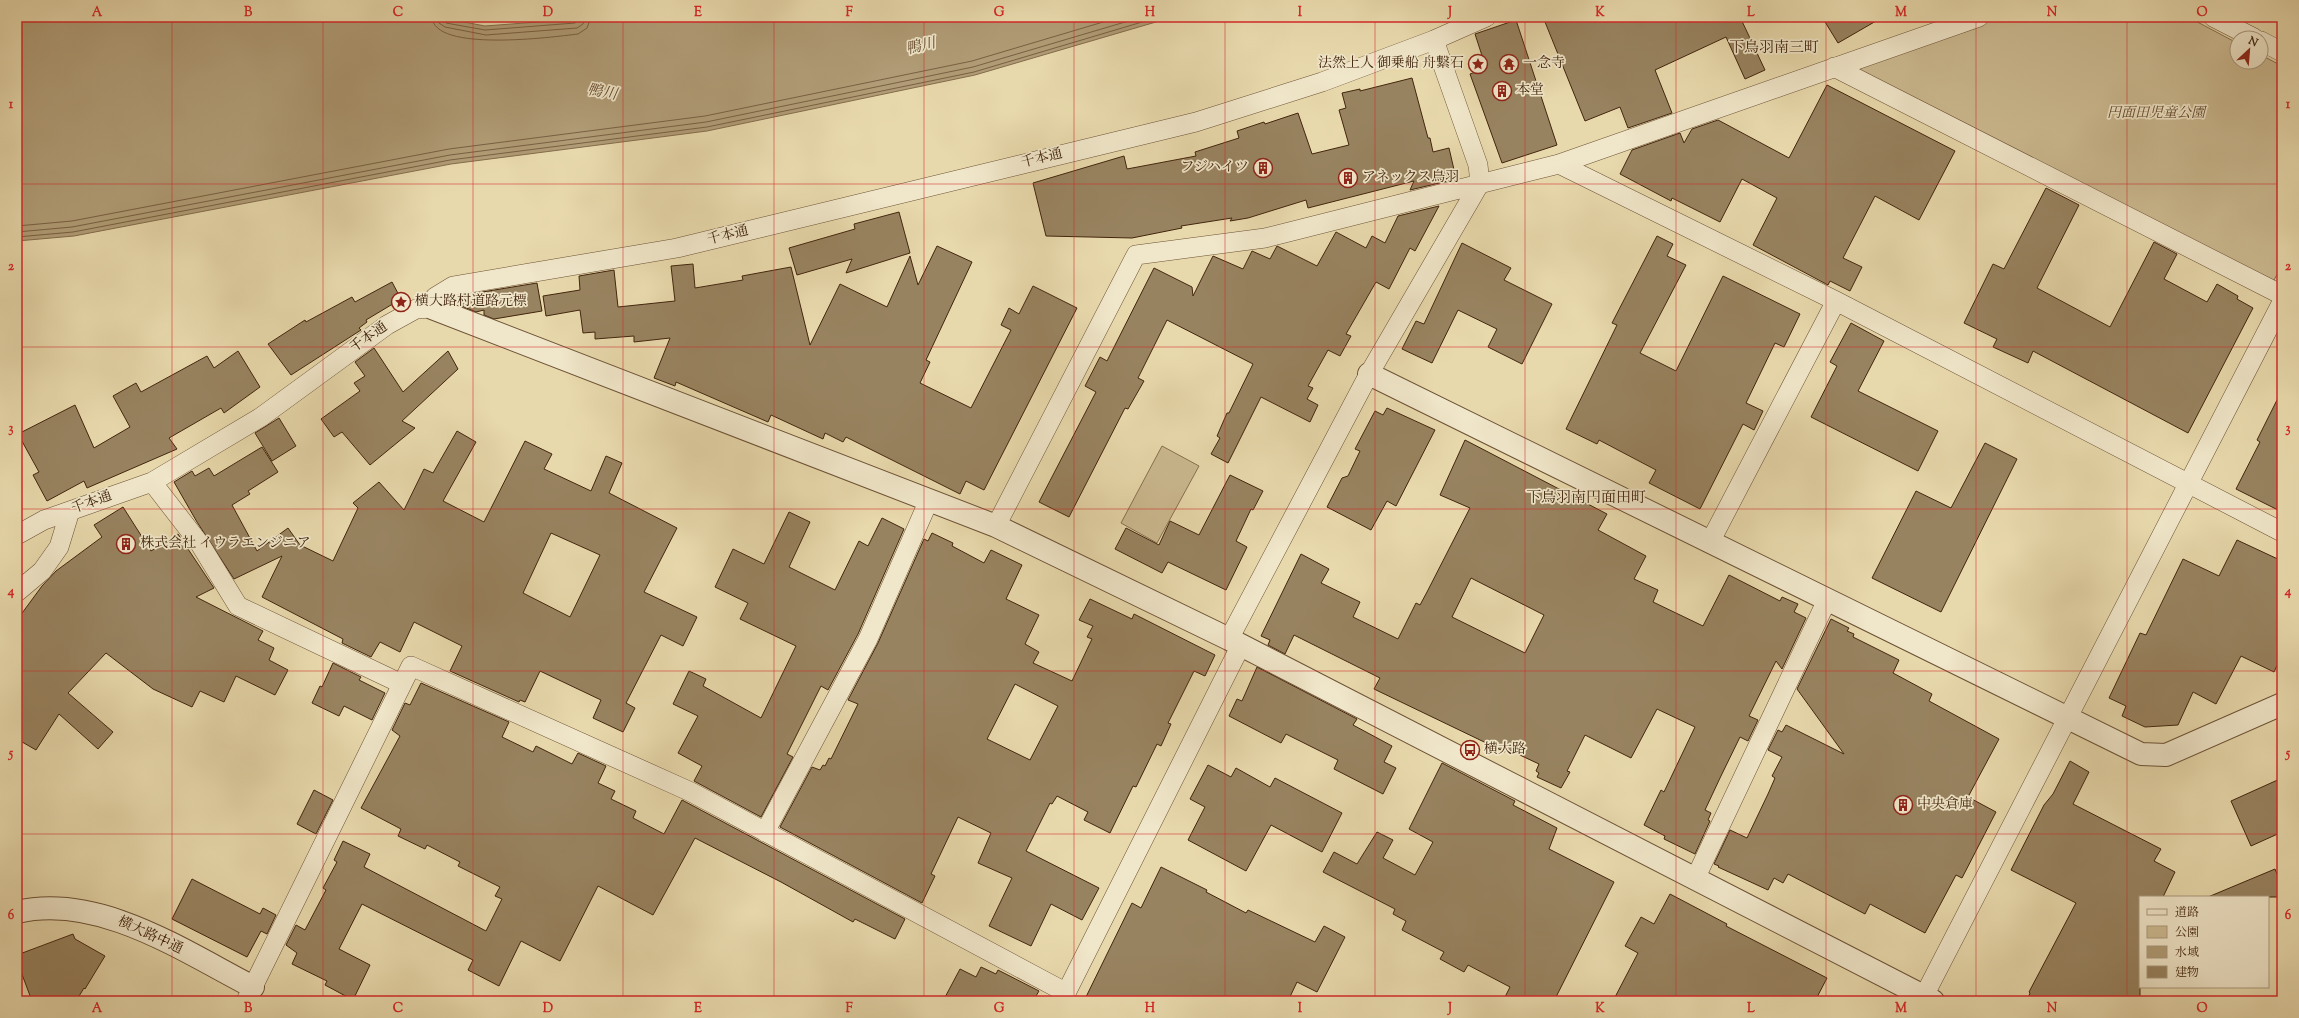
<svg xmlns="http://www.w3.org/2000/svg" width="2299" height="1018" font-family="'Sorts Mill Goudy','Noto Serif JP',serif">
	<rect width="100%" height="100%" fill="#e8d9ac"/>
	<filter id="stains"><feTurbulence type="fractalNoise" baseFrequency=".005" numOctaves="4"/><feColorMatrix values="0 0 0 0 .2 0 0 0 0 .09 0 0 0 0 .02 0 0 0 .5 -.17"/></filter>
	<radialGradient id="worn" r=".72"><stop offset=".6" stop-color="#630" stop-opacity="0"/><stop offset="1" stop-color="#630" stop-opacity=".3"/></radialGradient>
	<!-- green -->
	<path fill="#ccba91" stroke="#87704f" d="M 1992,17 L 2188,17 L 2237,43 L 2237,62 L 2261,62 L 2261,55 L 2282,66 L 2282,265 L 2273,282 L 1859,73 L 1860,64 Z
		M 1162,446 L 1199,466 L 1157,543 L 1121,523 Z"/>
	<!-- water -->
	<path fill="#b09c76" stroke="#846c4c" d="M 17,17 L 438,17 L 485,26 L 604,17 L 1173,17 L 975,75 L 707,131 L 451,164 L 74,236 L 17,241 Z"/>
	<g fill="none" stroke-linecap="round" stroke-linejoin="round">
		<!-- shore -->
		<path stroke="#796042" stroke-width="1" d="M 432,17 C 433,53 553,37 578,34 L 587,28 L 591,17
			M 438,17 L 439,23 L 445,27 L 486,35 L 577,28 L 583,24 L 585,17
			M 443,17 L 446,23 L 485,30 L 575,23 L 580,17
			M 17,226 L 72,221 L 449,149 L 705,116 L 972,61 L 1120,17
			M 17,232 L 72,227 L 450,155 L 706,122 L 973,67 L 1142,17
			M 17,237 L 73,232 L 450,160 L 707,127 L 974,72 L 1159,17"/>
	</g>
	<!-- building -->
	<path fill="#988360" stroke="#42250d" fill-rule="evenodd" d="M 1543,17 L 1740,17 L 1765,70 L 1745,79 L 1726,37 L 1655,70 L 1672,113 L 1628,128 L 1620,107 L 1585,121 Z
		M 1822,17 L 1883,17 L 1838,43 Z
		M 1516,20 L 1557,145 L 1502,163 L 1470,74 L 1486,68 L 1475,34 Z
		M 1412,78 L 1428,138 L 1430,138 L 1433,152 L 1449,148 L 1455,174 L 1452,180 L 1410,190 L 1414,181 L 1308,208 L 1306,200 L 1248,218 L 1230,221 L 1232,218 L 1181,226 L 1182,228 L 1132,238 L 1046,236 L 1033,183 L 1124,156 L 1127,169 L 1196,156 L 1195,152 L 1239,138 L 1237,131 L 1264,122 L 1265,124 L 1298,113 L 1312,154 L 1349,145 L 1339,110 L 1346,108 L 1342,93 L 1360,89 L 1360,91 Z
		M 1827,85 L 1955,151 L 1919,220 L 1875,196 L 1843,258 L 1862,267 L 1850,291 L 1830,281 L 1828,285 L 1753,245 L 1777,198 L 1742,179 L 1720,222 L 1672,198 L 1671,201 L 1620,174 L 1632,150 L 1680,133 L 1684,143 L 1692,129 L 1718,120 L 1789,158 Z
		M 2046,188 L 2079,205 L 2037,288 L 2110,327 L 2154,242 L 2177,254 L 2164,279 L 2207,302 L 2217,284 L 2238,296 L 2237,299 L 2253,308 L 2188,433 L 2033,351 L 2028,363 L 1993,347 L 1997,339 L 1964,323 L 1993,264 L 2004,269 Z
		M 1439,206 L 1415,251 L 1410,248 L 1389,289 L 1376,282 L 1346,334 L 1351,336 L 1340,356 L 1328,350 L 1308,386 L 1313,388 L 1307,399 L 1318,405 L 1310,422 L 1261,397 L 1228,463 L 1211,454 L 1220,438 L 1217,436 L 1227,413 L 1229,413 L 1253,364 L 1167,320 L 1138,378 L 1144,381 L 1128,409 L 1125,408 L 1069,517 L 1039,502 L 1096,392 L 1085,386 L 1100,357 L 1107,361 L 1154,268 L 1192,287 L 1193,296 L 1213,256 L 1243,269 L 1252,251 L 1270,259 L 1277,246 L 1317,266 L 1336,232 L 1366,248 L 1372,236 L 1385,243 L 1398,216 Z
		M 899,212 L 910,253 L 846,273 L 852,259 L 797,275 L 789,248 L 855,229 L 854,224 Z
		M 1657,236 L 1673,244 L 1667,256 L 1686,265 L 1640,353 L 1676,371 L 1723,276 L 1800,314 L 1784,347 L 1775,343 L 1746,403 L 1763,411 L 1754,430 L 1743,424 L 1700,509 L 1649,483 L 1656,470 L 1599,440 L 1597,444 L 1566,429 L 1617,325 L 1612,323 Z
		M 1462,243 L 1511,268 L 1504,280 L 1552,304 L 1522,364 L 1488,347 L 1497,329 L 1458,310 L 1432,363 L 1402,349 L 1416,321 L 1424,324 Z
		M 937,246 L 972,262 L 926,360 L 930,362 L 920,383 L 971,408 L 1011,330 L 1001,325 L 1009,308 L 1019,314 L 1033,286 L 1077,308 L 984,490 L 966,481 L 960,494 L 846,437 L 843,442 L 825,433 L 823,439 L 771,415 L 768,422 L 676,382 L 675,386 L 654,378 L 670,338 L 634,342 L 634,336 L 595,339 L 595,332 L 583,333 L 580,310 L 546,316 L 543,296 L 580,290 L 579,276 L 614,270 L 618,307 L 675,301 L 671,266 L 693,264 L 695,288 L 743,280 L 742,276 L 791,267 L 810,345 L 840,284 L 887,307 L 910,256 L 918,285 Z
		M 392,282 L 401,299 L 366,320 L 367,322 L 359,328 L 361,330 L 291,375 L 268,344 L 305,320 L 306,322 L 352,297 L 355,302 Z
		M 537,283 L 542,311 L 494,319 L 484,315 L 484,310 L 476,312 L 459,305 L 458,296 Z
		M 1851,323 L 1884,341 L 1858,391 L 1938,431 L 1918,471 L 1811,417 L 1837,366 L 1830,362 Z
		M 374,348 L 403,392 L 448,351 L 458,369 L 402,421 L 415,428 L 370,465 L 342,432 L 334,437 L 321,419 L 360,391 L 354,383 L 365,376 L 355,362 Z
		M 238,351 L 260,387 L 224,413 L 221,408 L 169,438 L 177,449 L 87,488 L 84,481 L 47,501 L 33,475 L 39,472 L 18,434 L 75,405 L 94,448 L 130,427 L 113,396 L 136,383 L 141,392 L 207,356 L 214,368 Z
		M 2282,390 L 2282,512 L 2236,489 L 2260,442 L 2257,440 Z
		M 1387,408 L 1435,430 L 1396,506 L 1387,501 L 1371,530 L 1327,507 L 1342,478 L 1348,476 L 1360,451 L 1355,449 L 1375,411 L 1383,415 Z
		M 279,418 L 296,446 L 272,461 L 255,433 Z
		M 457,431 L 476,442 L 443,501 L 484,522 L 525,441 L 552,454 L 544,469 L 591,491 L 606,456 L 622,463 L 609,493 L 677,528 L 644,592 L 697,617 L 683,646 L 661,635 L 626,703 L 635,708 L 623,732 L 593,718 L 601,700 L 540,671 L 525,702 L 520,700 L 519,702 L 450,671 L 462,646 L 414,622 L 400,652 L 380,642 L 371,657 L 342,643 L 343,639 L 262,597 L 282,556 L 234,579 L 197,522 L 174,482 L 192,471 L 195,476 L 209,468 L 214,476 L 262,447 L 278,472 L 248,491 L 250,494 L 232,505 L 257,551 L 288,528 L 300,545 L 333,561 L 358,508 L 353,503 L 379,482 L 404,510 L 424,469 L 433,473 ZM 551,533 L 600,555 L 570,617 L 523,593 Z
		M 1465,440 L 1607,514 L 1598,530 L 1646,556 L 1634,579 L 1658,590 L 1653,602 L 1703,626 L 1729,575 L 1780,601 L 1782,597 L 1798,604 L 1794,612 L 1806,618 L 1782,669 L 1776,661 L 1749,716 L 1758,720 L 1748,741 L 1740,737 L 1720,778 L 1705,810 L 1711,813 L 1708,820 L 1710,821 L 1695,854 L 1664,839 L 1665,836 L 1644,825 L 1661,790 L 1664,792 L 1695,727 L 1657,709 L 1631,758 L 1585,735 L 1567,771 L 1570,772 L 1561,788 L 1537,777 L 1539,773 L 1536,771 L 1539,764 L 1507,749 L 1505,752 L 1374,689 L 1380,678 L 1294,635 L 1285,654 L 1268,645 L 1270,640 L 1261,636 L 1301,554 L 1329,569 L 1321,583 L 1360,602 L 1353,617 L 1398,639 L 1416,603 L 1420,605 L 1427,592 L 1470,508 L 1440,495 ZM 1471,578 L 1544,615 L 1525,653 L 1452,617 Z
		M 1985,443 L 2017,459 L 1941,612 L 1872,578 L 1916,491 L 1951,508 Z
		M 1230,475 L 1263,491 L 1253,510 L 1251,509 L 1236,541 L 1247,547 L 1226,590 L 1168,562 L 1162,573 L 1115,549 L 1126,528 L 1159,545 L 1170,521 L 1199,535 Z
		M 123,507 L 151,551 L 178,534 L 214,588 L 196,597 L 263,631 L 258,640 L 274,648 L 269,660 L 288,670 L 275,695 L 236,676 L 224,702 L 200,691 L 192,707 L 153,689 L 106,653 L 68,693 L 113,732 L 98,749 L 59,714 L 36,750 L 17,739 L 17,620 L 42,586 L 56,571 L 102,537 L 94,525 Z
		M 789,512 L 810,522 L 789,567 L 835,590 L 859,541 L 868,546 L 882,518 L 904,529 L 858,634 L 828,690 L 821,686 L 787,754 L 793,757 L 761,817 L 694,781 L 702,766 L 678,753 L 698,716 L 673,704 L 689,671 L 706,679 L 703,686 L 761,718 L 796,646 L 740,619 L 748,603 L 715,587 L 733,549 L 764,564 Z
		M 932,533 L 953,543 L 952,546 L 984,563 L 991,550 L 1022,565 L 1006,599 L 1039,615 L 1025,644 L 1039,652 L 1033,663 L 1072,681 L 1092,639 L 1087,637 L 1093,626 L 1079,620 L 1090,599 L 1132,619 L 1134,614 L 1215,655 L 1205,676 L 1194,671 L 1168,723 L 1171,724 L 1161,746 L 1157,744 L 1136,787 L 1133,786 L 1110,833 L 1084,820 L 1088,812 L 1057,796 L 1052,804 L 1050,803 L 1026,851 L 1099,888 L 1082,920 L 1051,904 L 1031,946 L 989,926 L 1012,878 L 978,863 L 991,833 L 958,817 L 931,874 L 935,876 L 922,903 L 780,827 L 812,767 L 820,770 L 823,765 L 825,766 L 829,758 L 831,759 L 858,704 L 848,700 L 878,643 L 924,539 L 928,541 ZM 1015,684 L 1058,706 L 1030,760 L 987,739 Z
		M 2237,540 L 2282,561 L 2282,655 L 2274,672 L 2241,656 L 2216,704 L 2193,692 L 2178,725 L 2145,727 L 2122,716 L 2126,706 L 2109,698 L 2140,633 L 2146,635 L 2183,559 L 2219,576 Z
		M 1831,619 L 1849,628 L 1847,631 L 1854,634 L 1853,637 L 1899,660 L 1893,673 L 1932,694 L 1929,701 L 1999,739 L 1968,797 L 1996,812 L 1962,878 L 1956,875 L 1925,933 L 1870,904 L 1865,914 L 1788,874 L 1783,883 L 1774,878 L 1768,890 L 1718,867 L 1719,866 L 1714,864 L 1730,830 L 1747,838 L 1768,794 L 1775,778 L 1772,776 L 1782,757 L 1768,750 L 1778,730 L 1782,732 L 1786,725 L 1844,754 L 1797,689 Z
		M 333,663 L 361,677 L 359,680 L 385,693 L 372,720 L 344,706 L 339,716 L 312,703 L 320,686 L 322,687 Z
		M 1257,667 L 1357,719 L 1353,725 L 1392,746 L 1384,762 L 1396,768 L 1383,794 L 1334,769 L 1338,760 L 1286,734 L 1281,743 L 1229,716 L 1237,699 L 1242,701 Z
		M 421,683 L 509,722 L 502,737 L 533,752 L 536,746 L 572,764 L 578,753 L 606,766 L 598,783 L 615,791 L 611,799 L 636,811 L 633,818 L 664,834 L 682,800 L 905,919 L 895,939 L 855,919 L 853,922 L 781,882 L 695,838 L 653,915 L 598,886 L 560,961 L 521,941 L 499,986 L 468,970 L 473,960 L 362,904 L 339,949 L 370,965 L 353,1000 L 325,985 L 327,981 L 292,964 L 297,953 L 286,945 L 296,925 L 305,930 L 326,890 L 323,888 L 337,862 L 334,860 L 343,841 L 370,854 L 364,867 L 486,931 L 502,899 L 495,896 L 500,887 L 458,866 L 460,862 L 427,845 L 425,849 L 398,836 L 401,829 L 361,808 L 400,736 L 392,730 L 405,703 L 410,705 Z
		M 2070,761 L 2089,772 L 2073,804 L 2161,849 L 2154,861 L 2175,872 L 2163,897 L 2140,897 L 2140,1001 L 2027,1001 L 2030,993 L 2029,992 L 2076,903 L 2011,870 L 2044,805 L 2053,794 Z
		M 1442,763 L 1515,801 L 1513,805 L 1557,828 L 1549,849 L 1614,882 L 1554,1001 L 1503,1001 L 1510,987 L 1468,965 L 1464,972 L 1440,959 L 1444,952 L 1402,930 L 1406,921 L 1393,914 L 1395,909 L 1323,872 L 1334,852 L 1357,864 L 1377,832 L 1393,840 L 1383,858 L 1415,875 L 1433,842 L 1409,829 Z
		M 1208,765 L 1231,777 L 1236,768 L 1270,787 L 1275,778 L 1342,813 L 1322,852 L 1271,825 L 1246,871 L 1188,840 L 1205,807 L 1190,799 Z
		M 2282,778 L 2282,832 L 2251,846 L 2231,801 Z
		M 314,790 L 333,800 L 316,834 L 297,824 Z
		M 1161,867 L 1207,890 L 1206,892 L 1246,913 L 1248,910 L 1315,942 L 1324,926 L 1345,937 L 1317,992 L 1297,982 L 1288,1001 L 1084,1001 L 1132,903 L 1141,908 Z
		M 2275,869 L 2282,886 L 2282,897 L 2208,897 Z
		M 192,879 L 260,914 L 263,908 L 276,915 L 267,934 L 261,931 L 247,957 L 172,919 Z
		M 1670,894 L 1727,924 L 1726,926 L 1827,978 L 1815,1001 L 1613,1001 L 1638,953 L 1625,946 L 1641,917 L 1654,924 Z
		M 73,934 L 75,939 L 105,956 L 85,989 L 84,988 L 76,1001 L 32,1001 L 17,961 L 17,955 Z
		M 981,967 L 996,974 L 998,970 L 1039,991 L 1033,1001 L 943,1001 L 960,969 L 976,977 Z"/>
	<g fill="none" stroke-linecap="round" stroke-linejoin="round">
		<!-- minor casing -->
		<g stroke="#6c5235" stroke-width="20">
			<path id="minor" d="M 2213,17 L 2254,38
				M 2261,41 L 2282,52
				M 1834,67 L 2282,295
				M 1559,164 L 1836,301 L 2282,532
				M 152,482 L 200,544 L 238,606 L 402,684
				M 996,526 L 1136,255 L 1265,238 L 1559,164 L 1979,17
				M 17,535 L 44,520 L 152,482 L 261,417 L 387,325 L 416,309 L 432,308 L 435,297 L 453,286 L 677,248 L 1196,122 L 1322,82 L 1434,40 L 1486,17
				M 1710,542 L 1836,301
				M 17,592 L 42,571 L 59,547 L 70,511
				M 1229,639 L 1369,374 L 1480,183 L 1478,165 L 1434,40
				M 765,832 L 868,639 L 929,500
				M 1695,879 L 1827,600
				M 1924,996 L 2282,302
				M 246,1001 L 411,666 L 691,792 L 1065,992
				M 1062,1001 L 1241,645"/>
		</g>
		<!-- tertiary casing -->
		<g stroke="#6c5235" stroke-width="24">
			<path id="tertiary" d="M 432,308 L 996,526 L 1229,639 L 1933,1001
				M 1369,374 L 2141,754 L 2166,755 L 2282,704
				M 17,912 C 99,893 183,951 253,987"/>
		</g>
		<!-- minor -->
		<use href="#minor" stroke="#f0e6c9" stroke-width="19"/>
		<!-- tertiary -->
		<use href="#tertiary" stroke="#f0e6c9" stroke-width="22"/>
	</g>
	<!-- grid -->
	<path fill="none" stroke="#d62828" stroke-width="1" stroke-opacity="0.55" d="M 172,17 L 172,1001M 323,17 L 323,1001M 473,17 L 473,1001M 623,17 L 623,1001M 774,17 L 774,1001M 924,17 L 924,1001M 1074,17 L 1074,1001M 1225,17 L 1225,1001M 1375,17 L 1375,1001M 1525,17 L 1525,1001M 1676,17 L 1676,1001M 1826,17 L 1826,1001M 1976,17 L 1976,1001M 2127,17 L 2127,1001M 17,184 L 2282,184M 17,347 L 2282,347M 17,509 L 2282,509M 17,671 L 2282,671M 17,834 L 2282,834"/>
	<!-- icons -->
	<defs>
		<g id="sight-ring" transform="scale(1)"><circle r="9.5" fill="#f0e6c9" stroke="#8f2418" stroke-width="1.5"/><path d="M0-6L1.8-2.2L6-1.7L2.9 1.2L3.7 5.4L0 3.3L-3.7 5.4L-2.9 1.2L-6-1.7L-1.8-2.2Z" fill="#8f2418"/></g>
		<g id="temple-ring" transform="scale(1)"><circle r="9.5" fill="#f0e6c9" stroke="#8f2418" stroke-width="1.5"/><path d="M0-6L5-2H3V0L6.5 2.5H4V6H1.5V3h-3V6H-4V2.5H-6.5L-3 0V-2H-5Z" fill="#8f2418"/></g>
		<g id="building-ring" transform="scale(1)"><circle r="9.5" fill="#f0e6c9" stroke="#8f2418" stroke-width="1.5"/><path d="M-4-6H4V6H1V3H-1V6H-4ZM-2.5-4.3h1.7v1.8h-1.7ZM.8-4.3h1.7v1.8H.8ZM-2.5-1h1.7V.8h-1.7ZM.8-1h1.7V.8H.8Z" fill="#8f2418"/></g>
		<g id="bus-ring" transform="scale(1)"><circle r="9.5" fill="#f0e6c9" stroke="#8f2418" stroke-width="1.5"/><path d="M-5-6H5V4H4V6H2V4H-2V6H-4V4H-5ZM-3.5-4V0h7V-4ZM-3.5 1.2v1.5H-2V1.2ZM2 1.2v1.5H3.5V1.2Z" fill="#8f2418"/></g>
	</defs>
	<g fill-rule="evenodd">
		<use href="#sight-ring" x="1478" y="64"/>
		<use href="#temple-ring" x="1509" y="64"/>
		<use href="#building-ring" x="1502" y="91"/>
		<use href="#building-ring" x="1263" y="168"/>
		<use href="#building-ring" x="1348" y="178"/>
		<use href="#sight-ring" x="401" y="302"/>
		<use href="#building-ring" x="126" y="544"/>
		<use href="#bus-ring" x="1470" y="750"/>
		<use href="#building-ring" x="1903" y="805"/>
	</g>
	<g text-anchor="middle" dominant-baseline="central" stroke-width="3.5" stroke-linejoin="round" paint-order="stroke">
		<!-- poi labels -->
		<g font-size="14" fill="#42250d" stroke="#f0e6c9" text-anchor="start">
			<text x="1464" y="64" text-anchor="end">法然上人 御乗船 舟繋石</text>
			<text x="1523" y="64">一念寺</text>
			<text x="1516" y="91">本堂</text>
			<text x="1249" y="168" text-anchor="end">フジハイツ</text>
			<text x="1362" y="178">アネックス鳥羽</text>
			<text x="415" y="302">横大路村道路元標</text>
			<text x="140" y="544">株式会社 イウラエンジニア</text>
			<text x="1484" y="750">横大路</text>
			<text x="1917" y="805">中央倉庫</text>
		</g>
		<!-- park labels -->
		<g font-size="14" font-style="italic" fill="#644a2e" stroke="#f0e6c9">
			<text x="2156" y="114">円面田児童公園</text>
		</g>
		<!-- street labels -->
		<g font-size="14" fill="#42250d" stroke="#f0e6c9">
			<text transform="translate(1042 159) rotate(-14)">千本通</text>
			<text transform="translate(728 236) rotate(-14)">千本通</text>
			<text transform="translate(369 338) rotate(-35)">千本通</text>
			<text transform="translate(92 503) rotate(-20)">千本通</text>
			<text transform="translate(150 936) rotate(25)">横大路中通</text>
		</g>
		<!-- water labels -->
		<g font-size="15" font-style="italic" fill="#63492c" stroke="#f0e6c9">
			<text transform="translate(921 47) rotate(-14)">鴨川</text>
			<text transform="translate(602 93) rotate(10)">鴨川</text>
		</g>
		<!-- neighbourhood labels -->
		<g font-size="15" fill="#42250d" stroke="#f0e6c9">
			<text x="1774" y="48">下鳥羽南三町</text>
			<text x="1586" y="498">下鳥羽南円面田町</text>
		</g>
	</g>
	<!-- margin -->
	<rect width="2299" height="1018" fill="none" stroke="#e8d9ac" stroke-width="44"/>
	<!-- legend -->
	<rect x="2139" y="896" width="130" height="92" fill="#f0e6c9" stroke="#aa997e"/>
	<rect x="2147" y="909" width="20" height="6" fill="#f0e6c9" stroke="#aa997e"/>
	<text x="2175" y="916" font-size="12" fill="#42250d">道路</text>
	<rect x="2147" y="926" width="20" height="12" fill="#ccba91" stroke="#aa997e"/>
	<text x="2175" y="936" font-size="12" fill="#42250d">公園</text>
	<rect x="2147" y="946" width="20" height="12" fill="#b09c76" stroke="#aa997e"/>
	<text x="2175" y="956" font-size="12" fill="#42250d">水域</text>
	<rect x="2147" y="966" width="20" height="12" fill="#988360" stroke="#aa997e"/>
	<text x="2175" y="976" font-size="12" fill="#42250d">建物</text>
	<!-- north arrow -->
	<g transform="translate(2249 50) rotate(26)"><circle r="19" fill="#f0e6c9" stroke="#aa997e"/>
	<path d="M0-3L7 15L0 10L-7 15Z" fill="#8f2418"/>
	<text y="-6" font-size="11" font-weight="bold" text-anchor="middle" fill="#42250d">N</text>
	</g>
	<rect x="22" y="22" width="2255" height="974" fill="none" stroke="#d62828" stroke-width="1.5"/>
	<g font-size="13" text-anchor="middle" font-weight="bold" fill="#d62828">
		<text x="97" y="16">A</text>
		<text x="248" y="16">B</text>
		<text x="398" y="16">C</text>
		<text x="548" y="16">D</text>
		<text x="698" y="16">E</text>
		<text x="849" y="16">F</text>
		<text x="999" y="16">G</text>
		<text x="1150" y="16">H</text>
		<text x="1300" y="16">I</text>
		<text x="1450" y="16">J</text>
		<text x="1600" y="16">K</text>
		<text x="1751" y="16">L</text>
		<text x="1901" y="16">M</text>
		<text x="2052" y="16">N</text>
		<text x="2202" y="16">O</text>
		<text x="11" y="108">1</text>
		<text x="2288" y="108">1</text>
		<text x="11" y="270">2</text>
		<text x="2288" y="270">2</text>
		<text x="11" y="432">3</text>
		<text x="2288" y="432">3</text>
		<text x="11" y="595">4</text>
		<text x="2288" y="595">4</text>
		<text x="11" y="757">5</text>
		<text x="2288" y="757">5</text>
		<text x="11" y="919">6</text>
		<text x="2288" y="919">6</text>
		<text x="97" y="1012">A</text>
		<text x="248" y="1012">B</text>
		<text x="398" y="1012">C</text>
		<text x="548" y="1012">D</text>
		<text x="698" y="1012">E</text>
		<text x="849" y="1012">F</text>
		<text x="999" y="1012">G</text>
		<text x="1150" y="1012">H</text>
		<text x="1300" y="1012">I</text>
		<text x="1450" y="1012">J</text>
		<text x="1600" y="1012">K</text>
		<text x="1751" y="1012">L</text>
		<text x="1901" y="1012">M</text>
		<text x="2052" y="1012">N</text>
		<text x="2202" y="1012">O</text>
	</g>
	<rect width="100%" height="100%" filter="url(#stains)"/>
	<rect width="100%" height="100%" fill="url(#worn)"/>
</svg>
